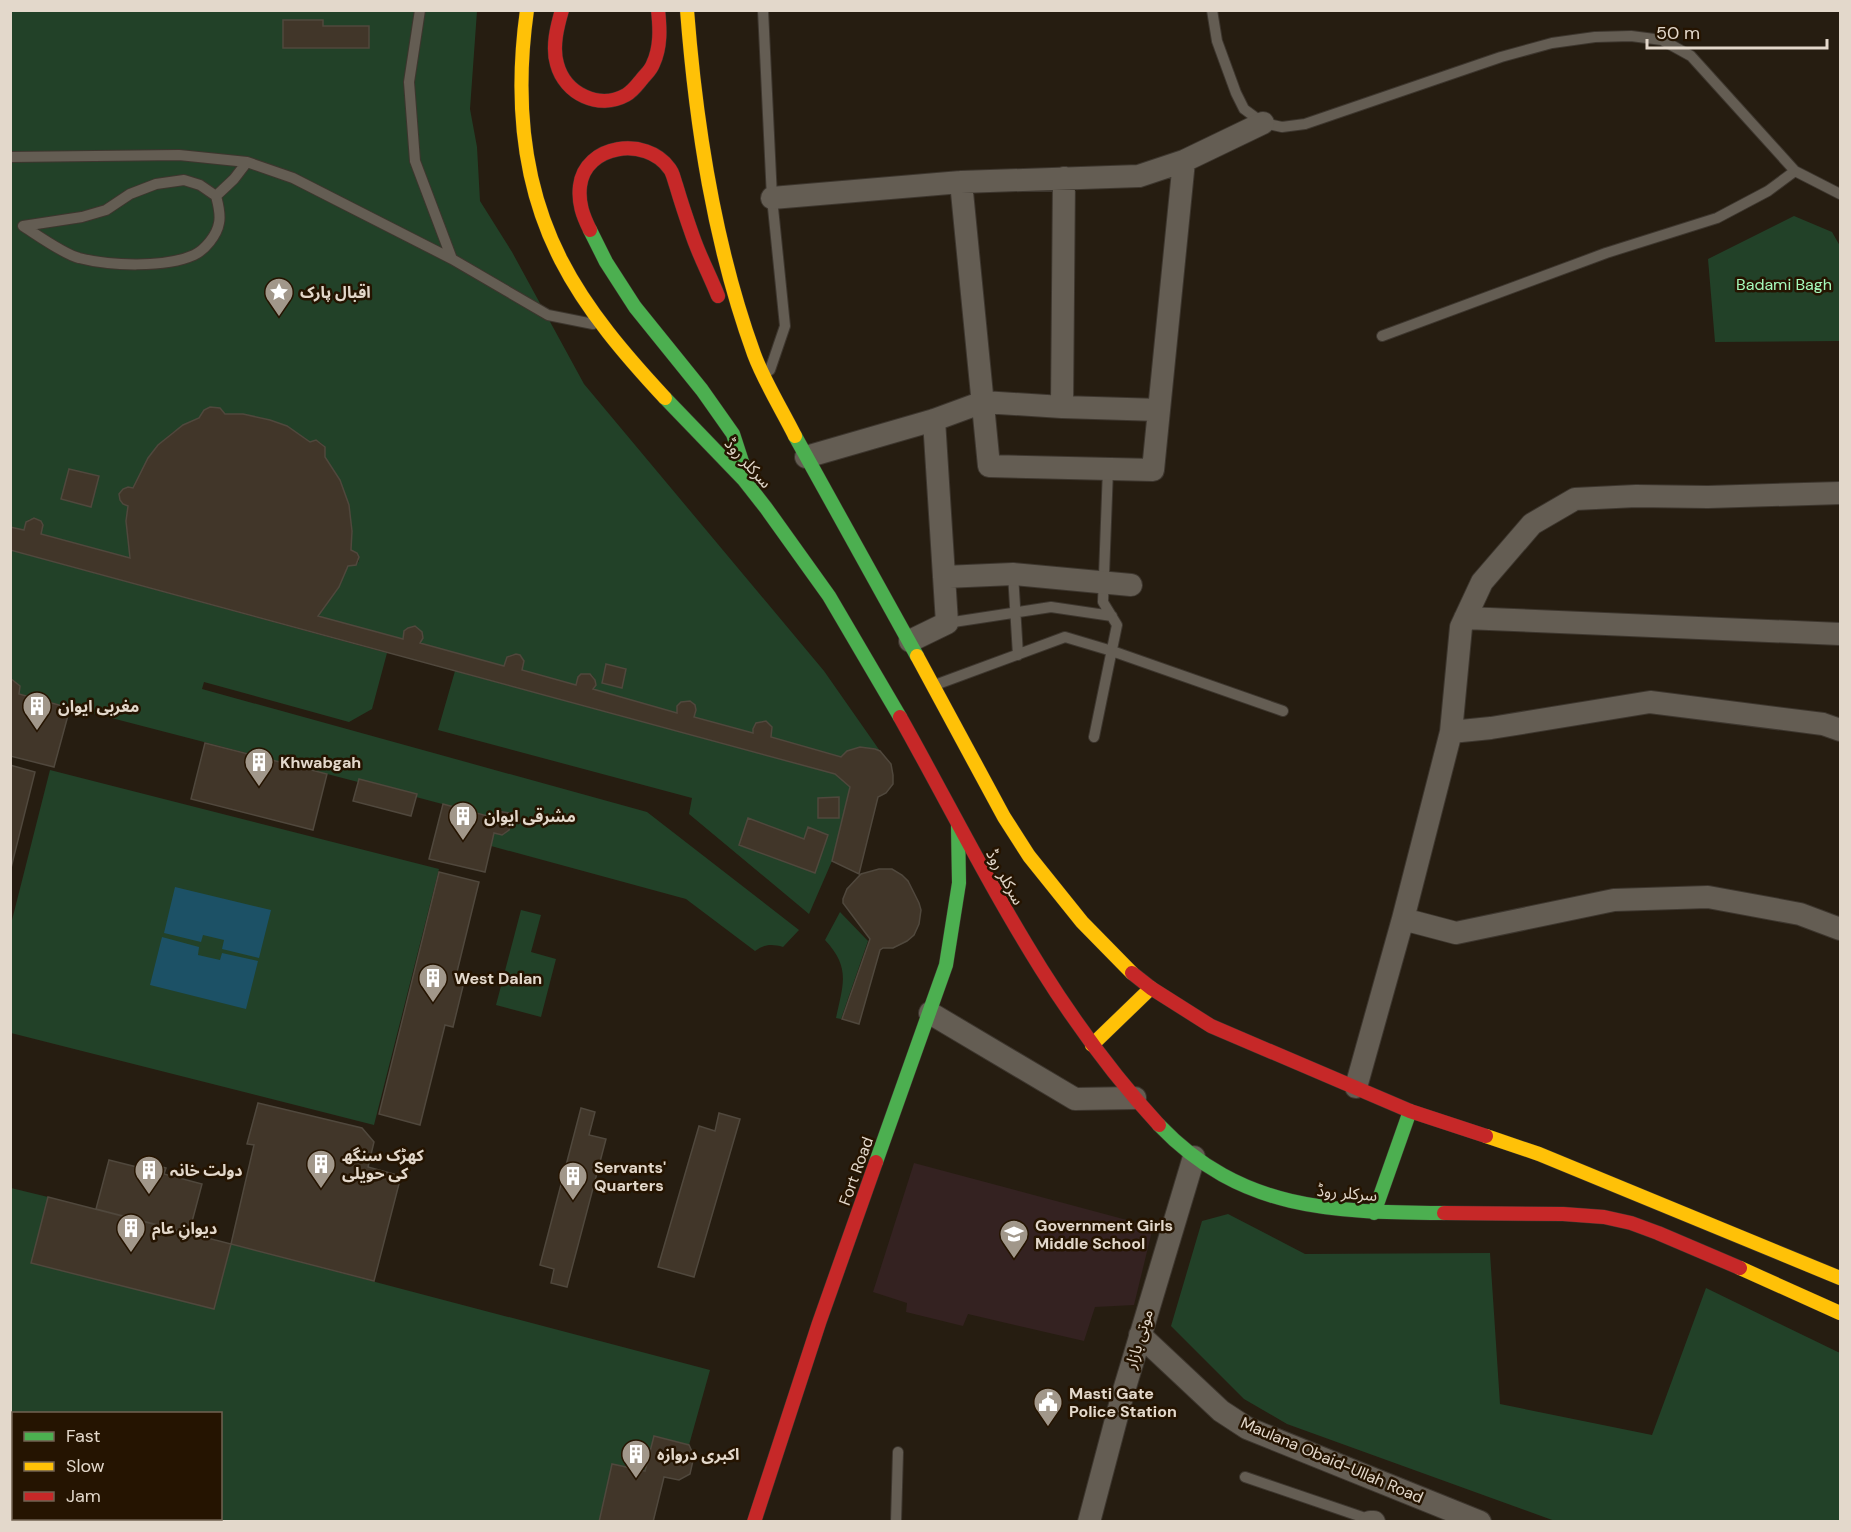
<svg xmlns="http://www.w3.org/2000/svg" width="1851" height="1532" font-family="'DM Sans','Noto Sans Arabic',sans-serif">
	<rect width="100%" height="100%" fill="#261d11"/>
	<!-- education -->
	<path fill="#342221" d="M 914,1163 L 1153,1227 L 1134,1305 L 1095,1307 L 1084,1341 L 968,1314 L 963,1326 L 906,1312 L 907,1303 L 873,1292 Z"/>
	<!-- green -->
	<path fill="#224128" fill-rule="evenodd" d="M 10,11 L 477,11 L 470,109 L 477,147 L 480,201 L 512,252 L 584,384 L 824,671 L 880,751 C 866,745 852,747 841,757 L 771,737 L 772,727 L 766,721 L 756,723 L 753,729 L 753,733 L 694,717 C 698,710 696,704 690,701 L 681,702 L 677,706 L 677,713 L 593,689 C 597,683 596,678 590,674 L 581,674 L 578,676 L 576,685 L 522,670 L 524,661 C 520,653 514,653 507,657 L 504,666 L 420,643 L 423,638 L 422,633 L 415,627 C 407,626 403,631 403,639 L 318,616 L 339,587 L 348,566 L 356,565 L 359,561 L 357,553 L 351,550 L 352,531 L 349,505 L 340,480 L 325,457 L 325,447 C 320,441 317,440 310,442 C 285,422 257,414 225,414 L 220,408 L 210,407 L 204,410 L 199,418 L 173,432 L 158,445 L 148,458 L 133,488 L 119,494 L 123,504 L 128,506 L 126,521 L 130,558 L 41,534 L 43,525 L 37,519 L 30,519 L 26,522 L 24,530 L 11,527 Z
		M 1794,216 L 1832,232 L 1840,246 L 1840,341 L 1715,342 L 1708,259 Z
		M 10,550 L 387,653 L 372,709 L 349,722 L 204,682 L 202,689 L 647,812 L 799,930 L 783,947 C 772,944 765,944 755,951 L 686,899 L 491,846 L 494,833 L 502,835 L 509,830 L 512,821 L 509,813 L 497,811 L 491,817 L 416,797 L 417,794 L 359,779 L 358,782 L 19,694 L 20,686 L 11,678 Z
		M 455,671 L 835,774 L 850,787 L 832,861 L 809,914 L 689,814 L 692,798 L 438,730 Z
		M 50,770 L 439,869 L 374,1125 L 11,1033 L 11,924 Z
		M 521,910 L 541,915 L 531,952 L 556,959 L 541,1017 L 496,1005 Z
		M 840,912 L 868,941 L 841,1019 L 836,1018 C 843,984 851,968 825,940 Z
		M 11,1188 L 48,1197 L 32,1263 L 214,1309 L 231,1244 L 710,1370 L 689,1445 L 654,1436 L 645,1471 L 612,1464 L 599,1521 L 11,1521 ZM 14,1414 L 220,1414 L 220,1518 L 14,1518 Z
		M 1228,1214 L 1305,1254 L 1490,1253 L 1500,1404 L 1652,1435 L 1706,1288 L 1840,1353 L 1840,1521 L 1555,1521 L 1287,1424 L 1244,1399 L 1171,1326 L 1202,1221 Z"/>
	<!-- water -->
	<path fill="#1c5166" d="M 175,887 L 271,910 L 259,958 L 222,949 L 224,940 L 203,935 L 201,942 L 164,933 Z
		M 162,937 L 199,947 L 198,955 L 220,960 L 222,953 L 258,961 L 246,1009 L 150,985 Z"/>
	<!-- building -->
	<path fill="#413629" stroke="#50483d" stroke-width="1.5" d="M 283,20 L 323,20 L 323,26 L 369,26 L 369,48 L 283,48 Z
		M 210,407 L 220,408 L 225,414 L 243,414 L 270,420 L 287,426 L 310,442 L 316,440 L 325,447 L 325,457 L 340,480 L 349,505 L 352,531 L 351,550 L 357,553 L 359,557 L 356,565 L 348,566 L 339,587 L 318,616 L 403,639 L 404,631 L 408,628 L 415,626 L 422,632 L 423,638 L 420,643 L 504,666 L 507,657 L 516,654 L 520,655 L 524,661 L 522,670 L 576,685 L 578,677 L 581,674 L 590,674 L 595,680 L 596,685 L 593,689 L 677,713 L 677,706 L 681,702 L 690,701 L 695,705 L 696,710 L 694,717 L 753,733 L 753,729 L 756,723 L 766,721 L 772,727 L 771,737 L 841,757 L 847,751 L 860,747 L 875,749 L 880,751 L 891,764 L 893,775 L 893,784 L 886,793 L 878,797 L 859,874 L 832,861 L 850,787 L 835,774 L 10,550 L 10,527 L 24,530 L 26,522 L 34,518 L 41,521 L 43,525 L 41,534 L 130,558 L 126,521 L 128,506 L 123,504 L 120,500 L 119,494 L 123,489 L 128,487 L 133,488 L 148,458 L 158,445 L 183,425 L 199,418 L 204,410 Z
		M 69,469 L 99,476 L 91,507 L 61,499 Z
		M 606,664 L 626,669 L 622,688 L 602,683 Z
		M 10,678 L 20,686 L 19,694 L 70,708 L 54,767 L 10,756 Z
		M 205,743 L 327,774 L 313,830 L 191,799 Z
		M 10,765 L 35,772 L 10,872 Z
		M 359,779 L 417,794 L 411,816 L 353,801 Z
		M 839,797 L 839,818 L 818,818 L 818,798 Z
		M 443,804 L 491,817 L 497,811 L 509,813 L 512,821 L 509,830 L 502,835 L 494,833 L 485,872 L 429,859 Z
		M 748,818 L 804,839 L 808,827 L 828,835 L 815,873 L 739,845 Z
		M 879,869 L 892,869 L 902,875 L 908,881 L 919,903 L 921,910 L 919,924 L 914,935 L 907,941 L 893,948 L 883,948 L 880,950 L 859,1024 L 842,1019 L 870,939 L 843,903 L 843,899 L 847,889 L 861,874 Z
		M 439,872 L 479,882 L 455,980 L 464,982 L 453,1027 L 445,1025 L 420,1125 L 379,1114 Z
		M 258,1103 L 362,1128 L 374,1142 L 368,1167 L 401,1176 L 374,1281 L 231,1244 L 254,1145 L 247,1144 Z
		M 581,1108 L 595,1112 L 589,1135 L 606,1139 L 567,1287 L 551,1283 L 554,1269 L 540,1265 Z
		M 719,1113 L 740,1119 L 694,1277 L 658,1267 L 699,1126 L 715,1131 Z
		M 109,1160 L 149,1170 L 151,1164 L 166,1168 L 164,1174 L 202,1184 L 189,1233 L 96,1209 Z
		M 48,1197 L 231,1244 L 214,1309 L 31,1263 Z
		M 654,1436 L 689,1445 L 694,1456 L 690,1474 L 679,1480 L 664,1477 L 653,1522 L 599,1522 L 612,1464 L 645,1471 Z"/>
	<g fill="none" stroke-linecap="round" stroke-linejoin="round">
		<!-- lane casing -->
		<g stroke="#3d362e" stroke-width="12">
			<path id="lane" d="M 420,10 L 409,82 L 415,161 L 452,259
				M 763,10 L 772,198 L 785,326 L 770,370
				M 1212,10 L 1217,41 L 1236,93 L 1244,109 L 1263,123 L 1282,127 L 1305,124 L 1501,57 L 1552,43 L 1595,37 L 1631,36 L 1662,40 L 1691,56 L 1795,171 L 1840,194
				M 10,157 L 179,155 L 247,162 L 293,178 L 452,259 L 548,315 L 593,324
				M 184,180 L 200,185 L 216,196 C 218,204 221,214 219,223 C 217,235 205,250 194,255 C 165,268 110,266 79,258 C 65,255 37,235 23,226 L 82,217 L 106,210 L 130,194 L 156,184 Z
				M 216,196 L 234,179 L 247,162
				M 1382,336 L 1606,253 L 1717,218 L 1768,191 L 1795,171
				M 1013,574 L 1018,655
				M 947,623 L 1051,607 L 1112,616
				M 935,685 L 1065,637 L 1112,651 L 1283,711
				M 1094,737 L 1117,625 L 1103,602 L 1108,469
				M 1245,1477 L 1371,1520
				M 896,1522 L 898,1452"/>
		</g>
		<!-- street casing -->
		<g stroke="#3d362e" stroke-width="24">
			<path id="street" d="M 961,182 L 989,466 L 1153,470 L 1184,161
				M 772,198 L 961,182 L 1139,176 L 1184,161 L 1263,123
				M 1062,407 L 1064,178
				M 806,457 L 934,420 L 983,402 L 1062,407 L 1159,410
				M 944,577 L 1013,574 L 1131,585
				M 1465,618 L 1840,634
				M 910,641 L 947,623 L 934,420
				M 1451,732 L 1461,627 L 1482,582 L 1532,524 L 1575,499 L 1636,496 L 1708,497 L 1840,493
				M 1403,919 L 1456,933 L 1614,900 L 1708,897 L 1800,914 L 1840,929
				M 930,1013 L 1075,1099 L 1135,1098
				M 1356,1087 L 1403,919 L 1451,732 L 1491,728 L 1650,702 L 1823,724 L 1840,730
				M 1140,1335 L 1221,1411 L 1247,1428 L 1480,1522
				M 1089,1522 L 1122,1397 L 1194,1157
				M 1370,1522 L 1374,1522"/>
		</g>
		<!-- fast casing -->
		<g stroke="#3d362e" stroke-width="15">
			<path id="fast" d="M 590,230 L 606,262 L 635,307 L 702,390 L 733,434 L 748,480
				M 665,398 L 744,480 L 766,508 L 829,596 L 900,717
				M 795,436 L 917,656
				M 1159,1125 C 1241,1211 1333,1212 1444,1213
				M 876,1162 L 946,965 L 959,883 L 958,826
				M 1374,1213 L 1410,1111"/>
		</g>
		<!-- slow casing -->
		<g stroke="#3d362e" stroke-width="15">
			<path id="slow" d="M 527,10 C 515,95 521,182 561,260 C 587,311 626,356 665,398
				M 687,10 C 696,126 714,244 754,354 C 764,381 782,410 795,436
				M 917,656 L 1004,817 L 1029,856 L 1082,922 L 1132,973
				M 1092,1045 L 1151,988
				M 1486,1136 L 1539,1154 L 1840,1278
				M 1740,1268 L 1840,1313"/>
		</g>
		<!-- jam casing -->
		<g stroke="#3d362e" stroke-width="15">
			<path id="jam" d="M 562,10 C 557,27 552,47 557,64 C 565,94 599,110 626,95 C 633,91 637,85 642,79 C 646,74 651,70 653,64 C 661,47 660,28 658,10
				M 590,230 C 583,216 578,203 580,186 C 585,144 646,136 669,168 C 673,172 674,180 676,185 C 681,202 687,220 693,237 C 700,257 710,276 718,296
				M 900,717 C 980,860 1045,1002 1159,1125
				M 1132,973 L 1151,988 L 1211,1026 L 1410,1111 L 1486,1136
				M 1444,1213 L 1563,1214 L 1604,1217 L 1631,1223 L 1658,1233 L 1740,1268
				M 754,1522 L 819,1323 L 876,1162"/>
		</g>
		<!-- lane -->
		<use href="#lane" stroke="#645d53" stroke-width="10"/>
		<!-- street -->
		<use href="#street" stroke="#645d53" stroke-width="22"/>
		<!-- fast -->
		<use href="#fast" stroke="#4caf50" stroke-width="14"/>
		<!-- slow -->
		<use href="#slow" stroke="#ffc107" stroke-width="14"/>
		<!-- jam -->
		<use href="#jam" stroke="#c62828" stroke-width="14"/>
	</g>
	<!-- icons -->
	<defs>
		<g id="sight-pin" transform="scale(1.5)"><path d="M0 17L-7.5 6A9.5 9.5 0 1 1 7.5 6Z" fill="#a1978a" stroke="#251401"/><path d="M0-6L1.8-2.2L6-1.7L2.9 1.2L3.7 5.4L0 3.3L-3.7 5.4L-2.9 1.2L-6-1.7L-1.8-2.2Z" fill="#fff"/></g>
		<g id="building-pin" transform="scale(1.5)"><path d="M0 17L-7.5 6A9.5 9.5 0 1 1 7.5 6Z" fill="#a1978a" stroke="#251401"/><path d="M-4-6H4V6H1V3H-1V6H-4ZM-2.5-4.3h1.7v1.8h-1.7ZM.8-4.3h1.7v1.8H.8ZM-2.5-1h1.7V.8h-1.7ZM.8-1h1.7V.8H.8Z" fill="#fff"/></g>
		<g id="school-pin" transform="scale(1.5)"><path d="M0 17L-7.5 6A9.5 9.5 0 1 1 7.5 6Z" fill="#a1978a" stroke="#251401"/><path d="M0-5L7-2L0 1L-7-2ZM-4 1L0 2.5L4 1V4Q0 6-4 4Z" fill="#fff"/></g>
		<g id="civic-pin" transform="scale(1.5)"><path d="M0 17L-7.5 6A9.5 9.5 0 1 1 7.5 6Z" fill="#a1978a" stroke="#251401"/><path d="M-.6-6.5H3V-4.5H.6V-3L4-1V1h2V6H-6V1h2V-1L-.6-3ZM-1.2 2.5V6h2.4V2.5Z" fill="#fff"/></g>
	</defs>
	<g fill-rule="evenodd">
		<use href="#sight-pin" x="279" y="292"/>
		<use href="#building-pin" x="37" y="706"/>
		<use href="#building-pin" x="259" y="762"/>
		<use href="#building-pin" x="463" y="816"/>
		<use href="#building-pin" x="433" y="978"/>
		<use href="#building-pin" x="321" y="1164"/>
		<use href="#building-pin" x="149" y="1170"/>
		<use href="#building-pin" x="573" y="1176"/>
		<use href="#building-pin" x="131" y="1228"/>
		<use href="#school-pin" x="1014" y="1234"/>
		<use href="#civic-pin" x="1048" y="1402"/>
		<use href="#building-pin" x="636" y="1454"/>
	</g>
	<g text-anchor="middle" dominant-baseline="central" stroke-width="5" stroke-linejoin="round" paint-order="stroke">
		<!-- park labels -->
		<g font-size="16" fill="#a5f9ba" stroke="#251401">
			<text x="1784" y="284">Badami Bagh</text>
		</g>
		<!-- poi labels -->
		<g font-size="16" font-weight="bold" fill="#e3d8cb" stroke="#251401" text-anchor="start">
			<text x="300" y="292">اقبال پارک</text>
			<text x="58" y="706">مغربی ایوان</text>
			<text x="280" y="762">Khwabgah</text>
			<text x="484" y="816">مشرقی ایوان</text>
			<text x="454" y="978">West Dalan</text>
			<text x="342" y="1155">کھڑک سنگھ<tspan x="342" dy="18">کی حویلی</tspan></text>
			<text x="594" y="1167">Servants'<tspan x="594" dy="18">Quarters</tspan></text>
			<text x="170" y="1170">دولت خانہ</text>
			<text x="1035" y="1225">Government Girls<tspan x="1035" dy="18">Middle School</tspan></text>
			<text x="152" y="1228">دیوانِ عام</text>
			<text x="1069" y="1393">Masti Gate<tspan x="1069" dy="18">Police Station</tspan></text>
			<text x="657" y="1454">اکبری دروازہ</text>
		</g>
		<!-- street labels -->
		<g font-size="16" fill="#e3d8cb" stroke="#251401">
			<text transform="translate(748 463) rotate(48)">سرکلر روڈ</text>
			<text transform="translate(1005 877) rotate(61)">سرکلر روڈ</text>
			<text transform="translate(856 1171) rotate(-70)">Fort Road</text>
			<text transform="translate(1347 1193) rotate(5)">سرکلر روڈ</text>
			<text transform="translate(1139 1339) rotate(-73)">موتی بازار</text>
			<text transform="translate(1332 1460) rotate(23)">Maulana Obaid-Ullah Road</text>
		</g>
	</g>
	<!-- border -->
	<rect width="1851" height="1532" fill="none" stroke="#e3d8cb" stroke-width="24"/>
	<!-- legend -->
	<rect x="12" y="1412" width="210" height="108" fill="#251401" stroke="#716252" stroke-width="1.5"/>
	<rect x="24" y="1432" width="30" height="9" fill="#4caf50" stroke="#716252" stroke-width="1.5"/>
	<text x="66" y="1442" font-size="18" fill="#e3d8cb">Fast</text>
	<rect x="24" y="1462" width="30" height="9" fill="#ffc107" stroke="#716252" stroke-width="1.5"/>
	<text x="66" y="1472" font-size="18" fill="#e3d8cb">Slow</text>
	<rect x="24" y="1492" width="30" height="9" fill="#c62828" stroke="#716252" stroke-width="1.5"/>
	<text x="66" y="1502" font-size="18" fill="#e3d8cb">Jam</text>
	<!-- scale -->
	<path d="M1647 39v9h180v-9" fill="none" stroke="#e3d8cb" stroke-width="3"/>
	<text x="1656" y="39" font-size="18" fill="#e3d8cb" stroke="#251401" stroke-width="4.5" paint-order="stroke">50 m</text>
</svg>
